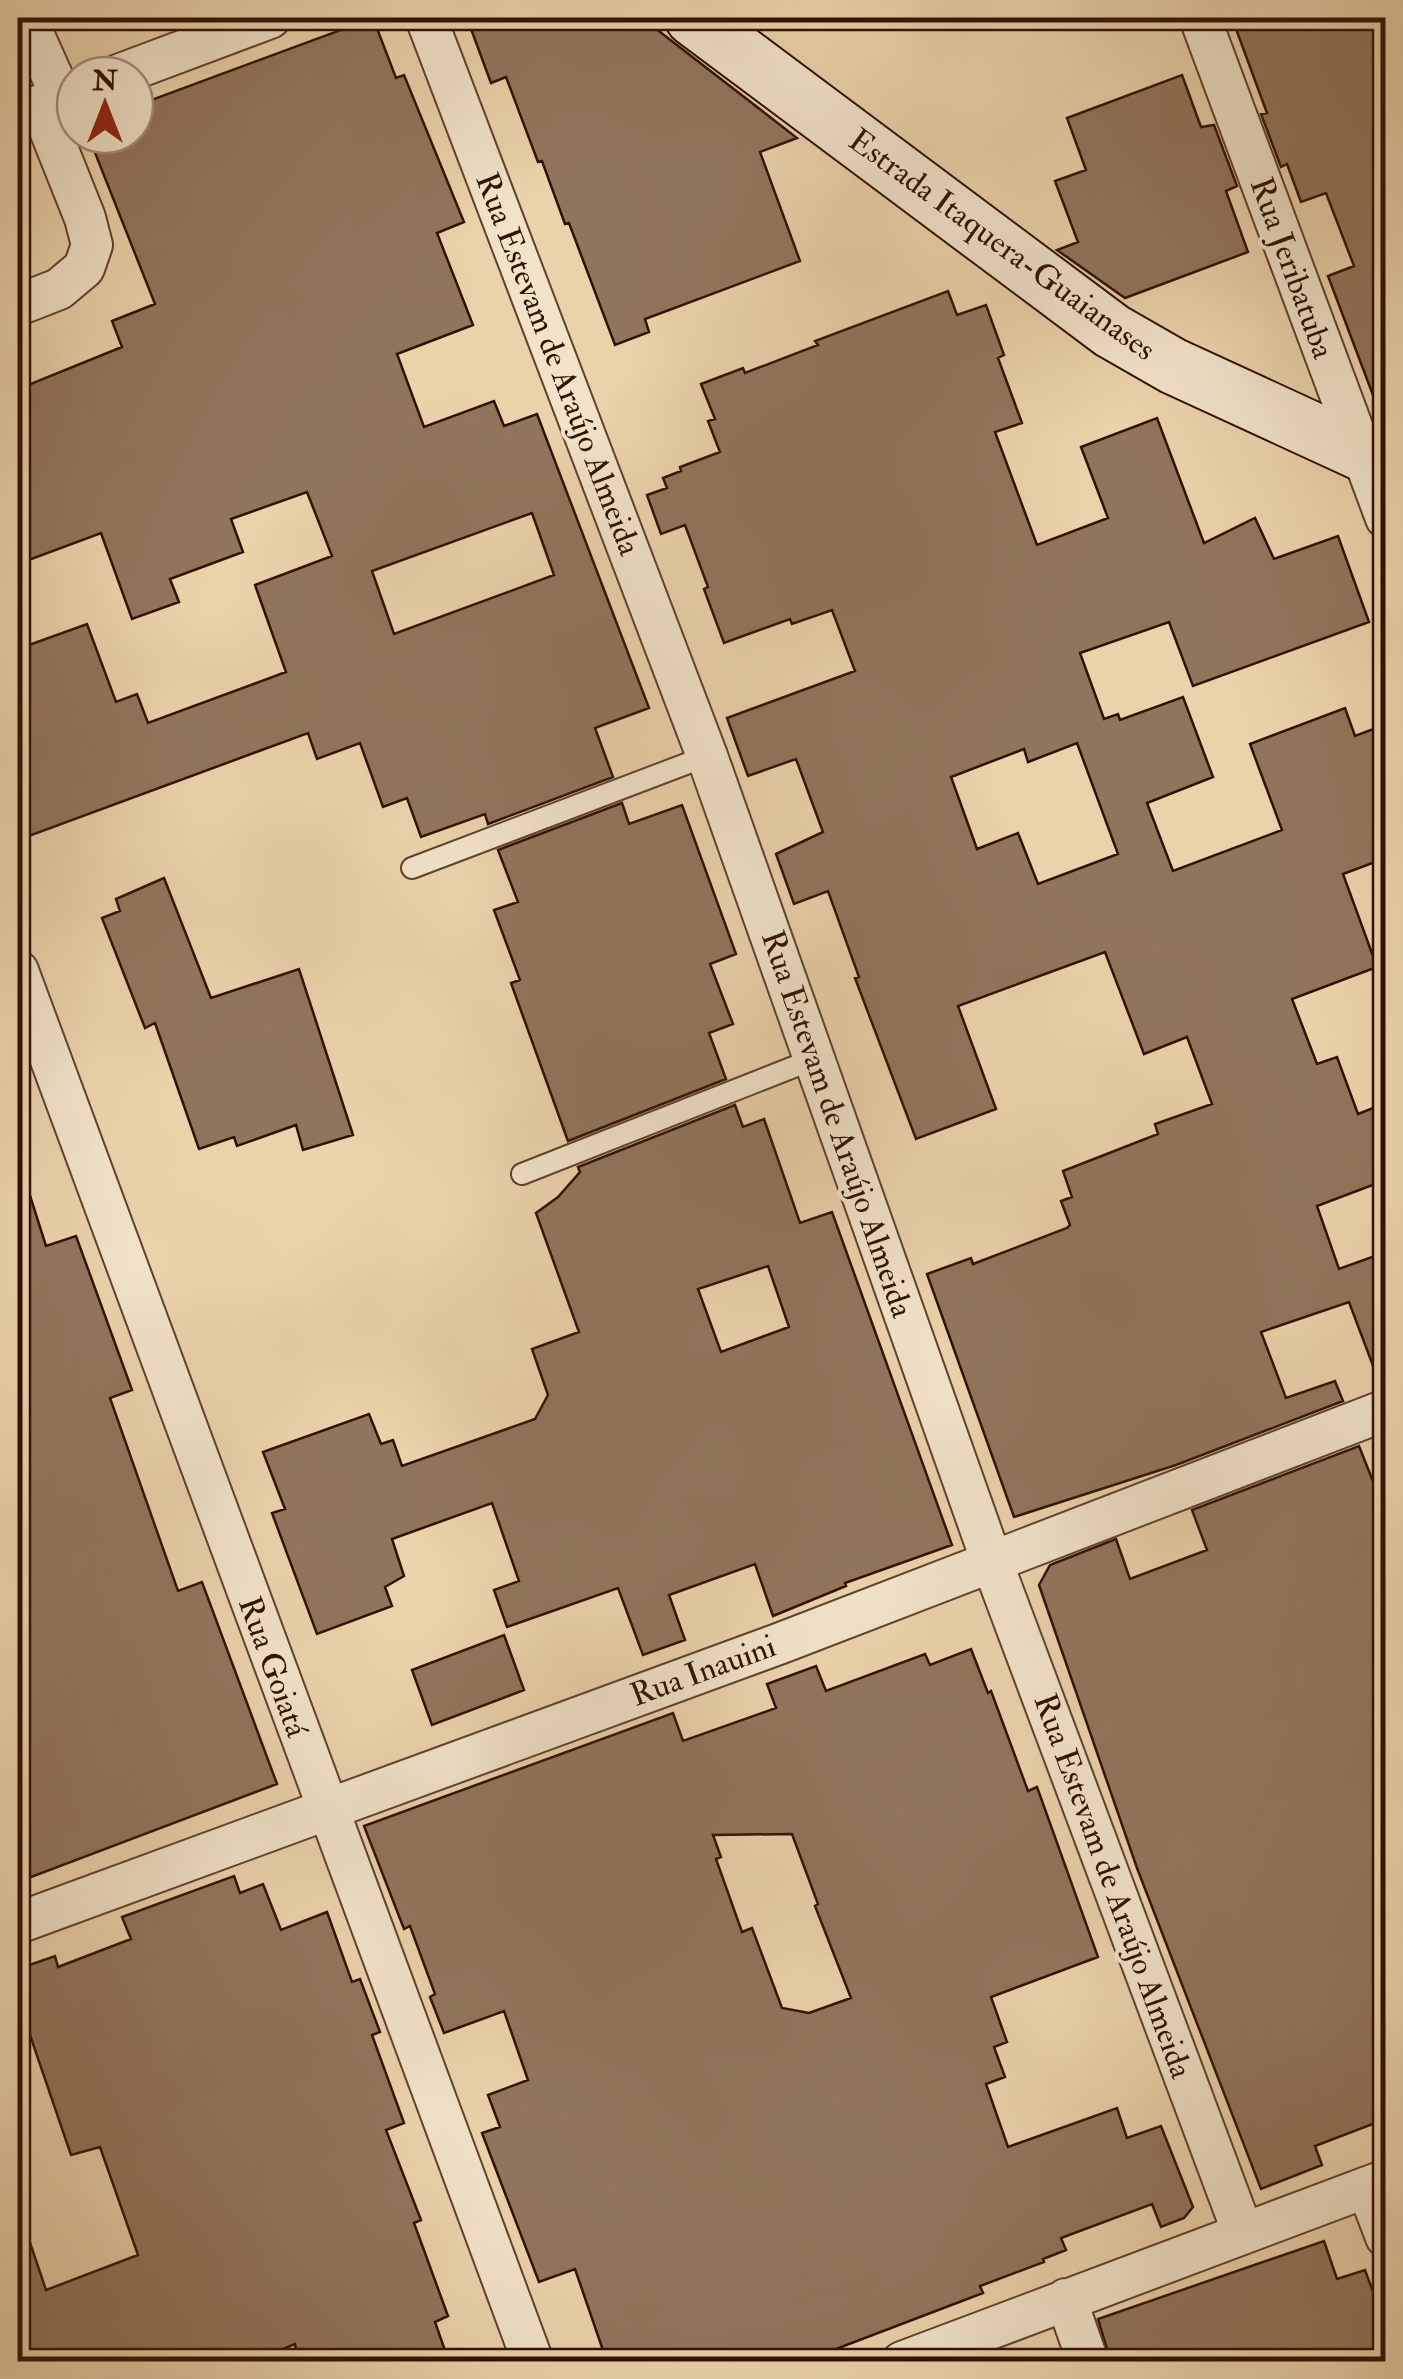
<svg xmlns="http://www.w3.org/2000/svg" width="1403" height="2379" font-family="'IM FELL Double Pica',serif">
	<rect width="100%" height="100%" fill="#ead2ab"/>
	<filter id="stains"><feTurbulence type="fractalNoise" baseFrequency=".002" numOctaves="4"/><feColorMatrix values="0 0 0 0 .2 0 0 0 0 .09 0 0 0 0 .02 0 0 0 .5 -.17"/></filter>
	<radialGradient id="worn" r=".72"><stop offset=".6" stop-color="#630" stop-opacity="0"/><stop offset="1" stop-color="#630" stop-opacity=".3"/></radialGradient>
	<!-- building -->
	<path fill="#91755b" stroke="#301105" stroke-width="2.5" fill-rule="evenodd" d="M 373,18 L 396,78 L 404,75 L 464,222 L 437,233 L 473,325 L 397,354 L 424,427 L 494,401 L 504,426 L 537,414 L 649,708 L 595,728 L 613,777 L 488,824 L 485,814 L 421,837 L 407,798 L 383,807 L 360,743 L 317,759 L 308,733 L 18,840 L 18,649 L 87,624 L 116,702 L 137,694 L 148,723 L 286,672 L 255,585 L 332,556 L 307,492 L 231,519 L 243,552 L 170,579 L 179,602 L 132,619 L 101,533 L 18,564 L 18,389 L 122,347 L 112,321 L 155,304 L 88,135 L 135,135 L 135,106 ZM 532,513 L 554,575 L 394,634 L 372,571 Z
		M 467,18 L 642,18 L 797,138 L 760,152 L 800,261 L 645,319 L 649,332 L 615,345 L 569,223 L 565,224 L 542,161 L 538,162 L 506,77 L 491,83 Z
		M 1232,18 L 1386,18 L 1386,418 L 1382,419 L 1328,276 L 1354,266 L 1326,193 L 1301,202 L 1287,164 L 1281,167 L 1261,114 L 1267,113 Z
		M 1182,75 L 1201,127 L 1214,125 L 1237,186 L 1226,191 L 1248,252 L 1125,298 L 1057,250 L 1078,242 L 1055,181 L 1086,170 L 1067,118 Z
		M 948,291 L 957,315 L 986,305 L 1004,355 L 998,358 L 1022,423 L 995,432 L 1037,545 L 1108,518 L 1081,447 L 1157,418 L 1204,543 L 1255,518 L 1274,559 L 1338,536 L 1369,622 L 1193,686 L 1169,622 L 1080,653 L 1104,719 L 1118,714 L 1120,720 L 1183,697 L 1213,777 L 1147,803 L 1173,871 L 1282,830 L 1250,744 L 1345,708 L 1355,736 L 1376,728 L 1386,753 L 1386,858 L 1343,874 L 1377,967 L 1292,999 L 1317,1064 L 1337,1057 L 1358,1114 L 1378,1106 L 1386,1126 L 1386,1180 L 1317,1206 L 1339,1269 L 1386,1252 L 1386,1387 L 1381,1387 L 1349,1302 L 1261,1332 L 1286,1398 L 1335,1381 L 1343,1401 L 1176,1465 L 1014,1517 L 927,1274 L 971,1258 L 973,1264 L 1067,1228 L 1070,1225 L 1061,1201 L 1072,1197 L 1063,1171 L 1158,1134 L 1155,1124 L 1212,1104 L 1187,1037 L 1144,1054 L 1105,952 L 958,1006 L 996,1109 L 916,1139 L 855,978 L 859,977 L 828,891 L 794,904 L 776,854 L 823,832 L 796,759 L 748,776 L 727,718 L 855,671 L 832,610 L 792,624 L 790,619 L 724,643 L 704,589 L 708,587 L 685,525 L 661,534 L 647,495 L 667,488 L 663,478 L 681,471 L 680,467 L 720,452 L 708,421 L 715,419 L 701,384 L 743,368 L 745,373 L 818,345 L 815,341 ZM 1077,743 L 1118,854 L 1038,884 L 1018,833 L 977,849 L 951,777 L 1024,749 L 1028,762 Z
		M 622,803 L 629,824 L 682,805 L 736,954 L 710,964 L 733,1024 L 709,1033 L 726,1079 L 568,1141 L 511,983 L 520,980 L 494,910 L 518,902 L 498,850 Z
		M 164,878 L 211,998 L 299,969 L 353,1135 L 303,1150 L 296,1125 L 237,1146 L 234,1137 L 199,1149 L 155,1023 L 145,1028 L 102,918 L 120,911 L 116,899 Z
		M 735,1105 L 743,1127 L 764,1119 L 800,1223 L 832,1212 L 952,1545 L 845,1583 L 846,1586 L 773,1616 L 755,1564 L 669,1595 L 685,1640 L 643,1655 L 618,1588 L 507,1627 L 494,1590 L 519,1581 L 492,1503 L 392,1539 L 404,1576 L 385,1587 L 392,1606 L 317,1634 L 272,1513 L 285,1509 L 263,1452 L 369,1414 L 381,1444 L 393,1440 L 402,1466 L 535,1419 L 548,1395 L 532,1349 L 579,1332 L 536,1213 L 558,1197 L 580,1172 L 578,1167 ZM 768,1266 L 789,1327 L 721,1352 L 698,1289 Z
		M 25,1180 L 46,1246 L 76,1236 L 132,1390 L 110,1398 L 178,1591 L 202,1582 L 277,1784 L 18,1882 L 18,1181 Z
		M 1359,1446 L 1374,1484 L 1386,1479 L 1386,2119 L 1315,2146 L 1322,2165 L 1261,2189 L 1137,1868 L 1039,1585 L 1050,1565 L 1116,1539 L 1130,1579 L 1207,1550 L 1192,1510 Z
		M 504,1635 L 524,1690 L 432,1725 L 412,1670 Z
		M 971,1649 L 988,1693 L 991,1691 L 1028,1791 L 1037,1787 L 1098,1957 L 991,1997 L 1007,2042 L 994,2047 L 1005,2077 L 986,2084 L 1008,2147 L 1117,2108 L 1127,2138 L 1161,2126 L 1193,2207 L 1184,2218 L 1161,2227 L 1152,2204 L 1061,2238 L 1066,2250 L 1043,2259 L 1044,2262 L 980,2286 L 983,2293 L 802,2362 L 607,2362 L 575,2269 L 539,2282 L 482,2133 L 500,2127 L 488,2095 L 528,2080 L 504,2011 L 444,2033 L 430,1997 L 435,1994 L 410,1926 L 404,1929 L 364,1826 L 673,1713 L 683,1741 L 776,1708 L 767,1684 L 816,1666 L 826,1691 L 925,1654 L 930,1665 ZM 792,1834 L 818,1904 L 815,1906 L 851,1998 L 809,2013 L 782,2008 L 752,1928 L 742,1932 L 716,1859 L 721,1857 L 713,1835 Z
		M 234,1876 L 240,1893 L 263,1884 L 281,1930 L 327,1912 L 352,1982 L 360,1979 L 380,2032 L 372,2035 L 404,2123 L 386,2130 L 421,2220 L 414,2223 L 448,2316 L 435,2322 L 449,2362 L 298,2362 L 295,2344 L 251,2362 L 18,2362 L 18,2223 L 23,2222 L 46,2290 L 138,2255 L 100,2147 L 71,2155 L 18,2000 L 18,1969 L 55,1956 L 58,1967 L 131,1939 L 122,1917 Z
		M 1324,2241 L 1337,2279 L 1365,2270 L 1386,2327 L 1386,2362 L 1111,2362 L 1098,2319 Z"/>
	<g fill="none" stroke-linecap="round" stroke-linejoin="round">
		<!-- service casing -->
		<g stroke="#5e412e" stroke-width="24">
			<path id="service" d="M 412,868 L 707,756
				M 522,1174 L 814,1059"/>
		</g>
		<!-- minor casing -->
		<g stroke="#5e412e" stroke-width="44">
			<path id="minor" d="M 26,18 L 61,96
				M 426,18 L 707,756 L 992,1562 L 1243,2233
				M 1200,18 L 1386,518
				M 118,75 L 270,18
				M 18,305 L 59,289 L 84,268 L 92,245 L 85,218 L 40,105
				M 18,971 L 533,2362
				M 18,1923 L 781,1643 L 1386,1410
				M 1367,2187 L 1386,2237
				M 1066,2299 L 1088,2362
				M 902,2362 L 1386,2180"/>
		</g>
		<!-- secondary casing -->
		<g stroke="#301105" stroke-width="59">
			<path id="secondary" d="M 693,18 L 1112,331 L 1173,366 L 1386,464"/>
		</g>
		<!-- service -->
		<use href="#service" stroke="#f1e2c8" stroke-width="20"/>
		<!-- minor -->
		<use href="#minor" stroke="#f1e2c8" stroke-width="40"/>
		<!-- secondary -->
		<use href="#secondary" stroke="#f1e2c8" stroke-width="55"/>
	</g>
	<g text-anchor="middle" dominant-baseline="central" stroke-width="8" stroke-linejoin="round" paint-order="stroke">
		<!-- street labels -->
		<g font-size="32" fill="#301105" stroke="#f1e2c8">
			<text transform="translate(1002 245) rotate(36)">Estrada Itaquera-Guaianases</text>
			<text transform="translate(1292 268) rotate(70)">Rua Jeribatuba</text>
			<text transform="translate(558 364) rotate(69)">Rua Estevam de Araújo Almeida</text>
			<text transform="translate(837 1124) rotate(71)">Rua Estevam de Araújo Almeida</text>
			<text transform="translate(273 1667) rotate(70)">Rua Goiatá</text>
			<text transform="translate(703 1671) rotate(-20)">Rua Inauini</text>
			<text transform="translate(1113 1886) rotate(70)">Rua Estevam de Araújo Almeida</text>
		</g>
	</g>
	<!-- margin -->
	<rect width="1403" height="2379" fill="none" stroke="#ead2ab" stroke-width="60"/>
	<rect x="20" y="20" width="1363" height="2339" fill="none" stroke="#301105" stroke-width="5"/>
	<rect x="30" y="30" width="1343" height="2319" fill="none" stroke="#301105" stroke-width="2.5"/>
	<!-- north arrow -->
	<g transform="translate(105 105)"><circle r="48" fill="#f1e2c8" stroke="#a48e7a" stroke-width="2.5"/>
	<path d="M0-8L18 38L0 25L-18 38Z" fill="#8f2418"/>
	<text y="-15" font-size="28" font-weight="bold" text-anchor="middle" fill="#301105">N</text>
	</g>
	<rect width="100%" height="100%" filter="url(#stains)"/>
	<rect width="100%" height="100%" fill="url(#worn)"/>
</svg>
